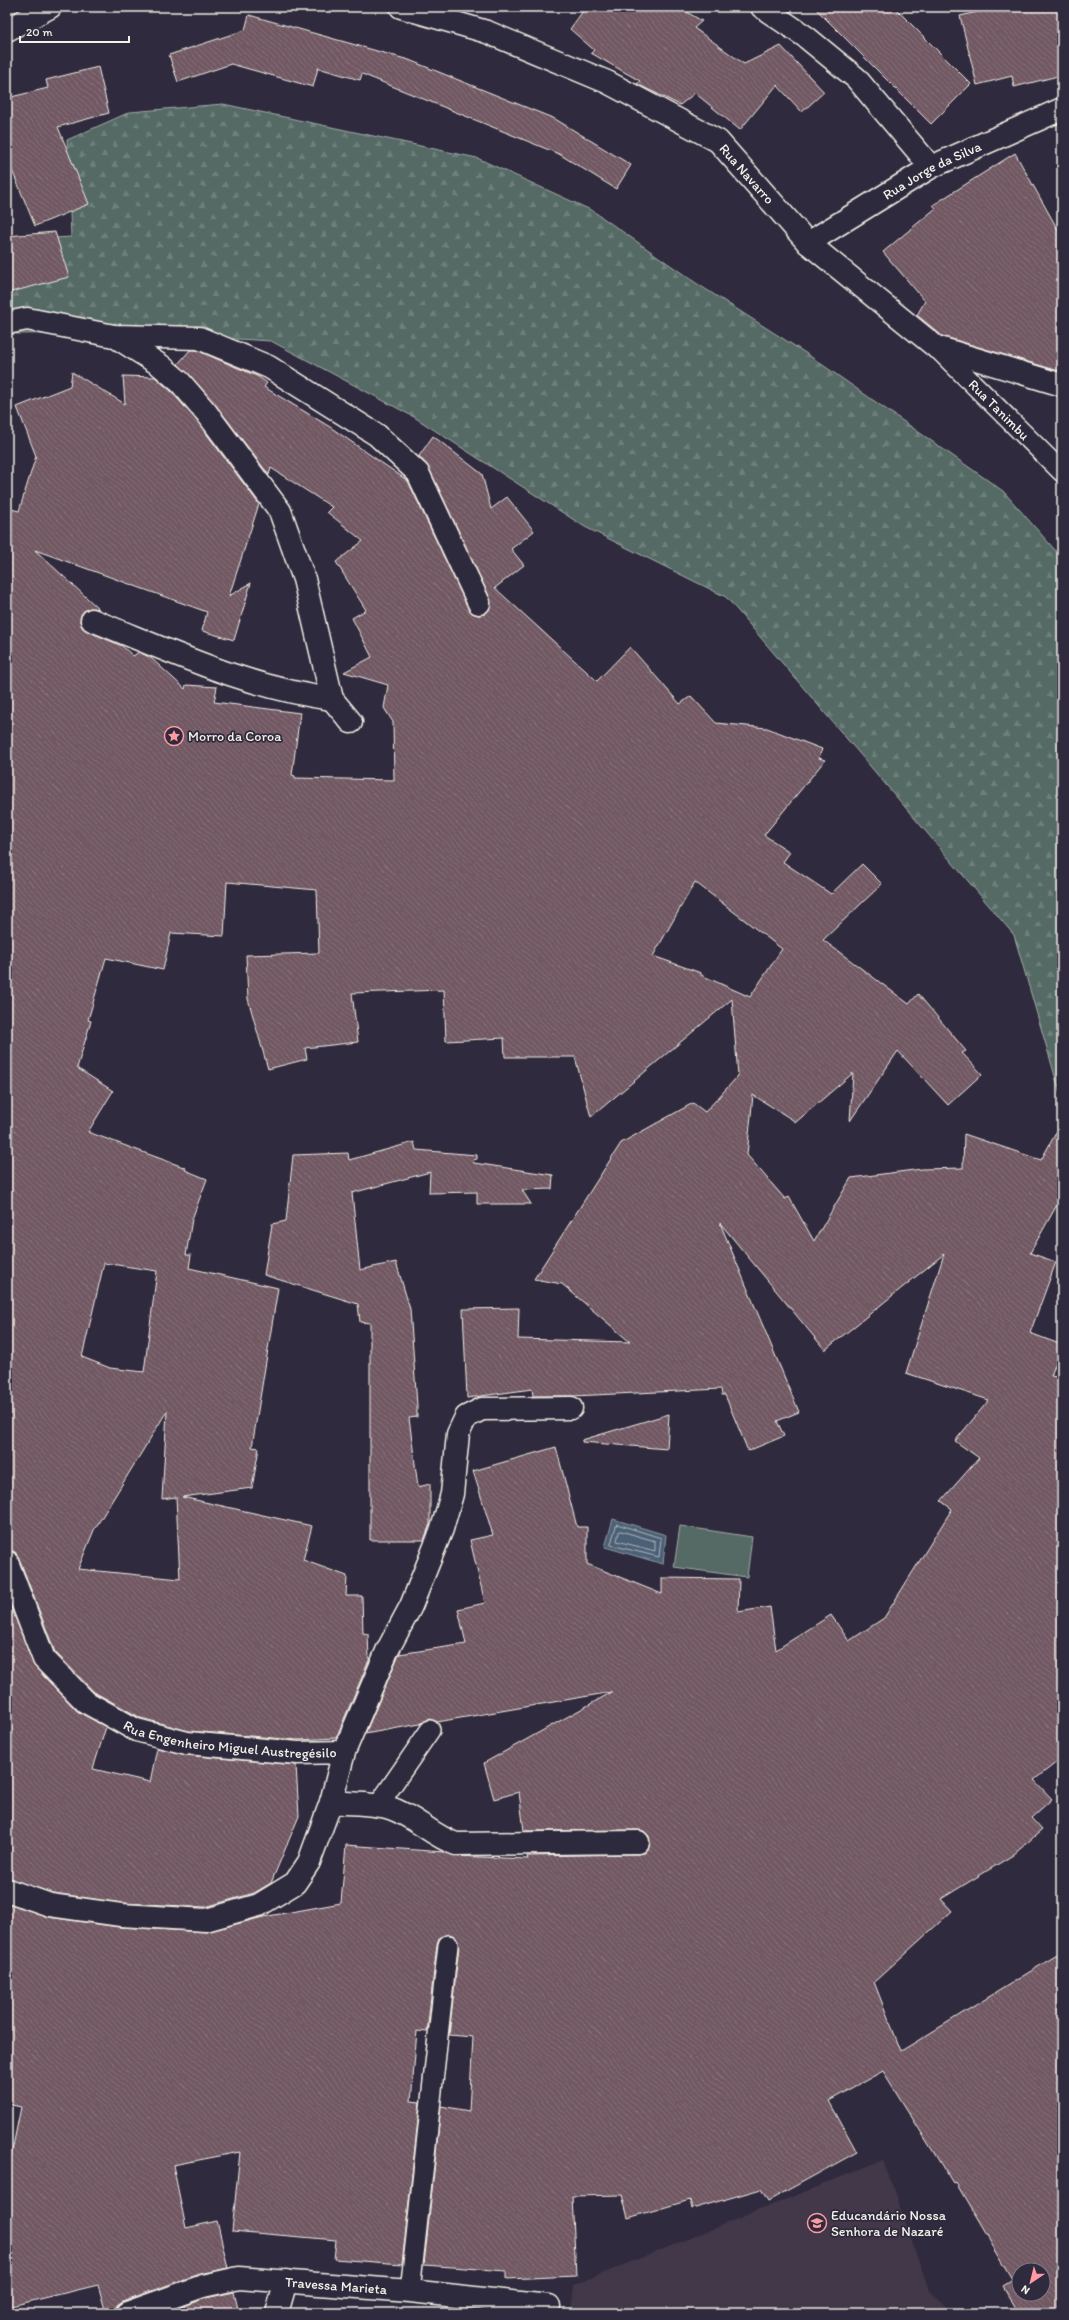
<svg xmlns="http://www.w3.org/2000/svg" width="1069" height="2320" font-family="Itim,sans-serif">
	<defs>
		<pattern id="forest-firs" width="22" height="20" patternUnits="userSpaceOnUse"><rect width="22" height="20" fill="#546a65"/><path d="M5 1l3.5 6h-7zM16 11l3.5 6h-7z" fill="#6d807b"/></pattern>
		<pattern id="building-back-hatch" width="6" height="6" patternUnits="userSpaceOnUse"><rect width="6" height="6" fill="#715964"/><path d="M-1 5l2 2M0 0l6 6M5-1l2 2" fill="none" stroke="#86717a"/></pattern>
	</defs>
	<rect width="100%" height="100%" fill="#2f2a3d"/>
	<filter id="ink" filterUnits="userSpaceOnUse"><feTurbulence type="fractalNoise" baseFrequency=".025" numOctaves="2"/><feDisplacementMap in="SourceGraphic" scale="8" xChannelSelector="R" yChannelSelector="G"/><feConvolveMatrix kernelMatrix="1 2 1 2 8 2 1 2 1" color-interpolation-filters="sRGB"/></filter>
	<g filter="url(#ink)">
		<!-- built -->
		<path fill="#433849" d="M 883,2160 L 929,2290 L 954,2313 L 571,2313 L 574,2285 Z"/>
		<!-- forest -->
		<path fill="url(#forest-firs)" stroke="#a4aea6" d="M 223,104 L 477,158 L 593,211 L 696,283 L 807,354 L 1003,491 L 1062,558 L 1062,1100 L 1014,935 L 726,597 L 585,527 L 414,417 L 271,341 L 139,333 L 7,334 L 7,241 L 71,237 L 67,140 L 130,112 Z"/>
		<!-- pitch -->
		<path fill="#546a65" stroke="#a4aea6" d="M 680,1526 L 752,1537 L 747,1577 L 674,1567 Z"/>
		<!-- water -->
		<path fill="#4b6076" stroke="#8f9aa4" d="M 613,1519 L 666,1535 L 663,1564 L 605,1547 Z"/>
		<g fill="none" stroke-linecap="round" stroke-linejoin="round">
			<!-- shore -->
			<path stroke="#b0b7ba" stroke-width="1" d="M 617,1524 L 661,1538 L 659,1557 L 611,1545 Z
				M 621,1531 L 655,1541 L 655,1551 L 617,1541 L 619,1532 Z"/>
		</g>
		<!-- building -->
		<path fill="url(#building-back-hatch)" stroke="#f4f1e8" fill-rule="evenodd" d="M 586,7 L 678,7 L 702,21 L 694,28 L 744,64 L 781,46 L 824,92 L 802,112 L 777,85 L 740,130 L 695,93 L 680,105 L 637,84 L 640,81 L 591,53 L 594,50 L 570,29 Z
			M 814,7 L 894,7 L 971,84 L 931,124 Z
			M 998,7 L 1062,7 L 1062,75 L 1014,87 L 1012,76 L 977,85 L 960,16 Z
			M 249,15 L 409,60 L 555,119 L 631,165 L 616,189 L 559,154 L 362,74 L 360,80 L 318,68 L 313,87 L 231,64 L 178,82 L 169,55 L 245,30 Z
			M 98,67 L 109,113 L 58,127 L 89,204 L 35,226 L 7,158 L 7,98 L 48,88 L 46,80 Z
			M 1015,153 L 1062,237 L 1062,372 L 942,336 L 917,315 L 925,301 L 883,252 L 936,208 L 933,205 Z
			M 55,232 L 69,277 L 7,293 L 7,236 Z
			M 190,350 L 196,350 L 259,377 L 267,383 L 264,387 L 330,427 L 408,481 L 468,608 L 472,613 L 478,615 L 485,614 L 489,610 L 490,598 L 429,468 L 419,456 L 433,436 L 482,474 L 491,509 L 507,497 L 534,531 L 511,549 L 524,565 L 495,588 L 597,681 L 630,647 L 680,704 L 691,696 L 716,723 L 767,728 L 822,749 L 819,758 L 825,760 L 764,835 L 790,852 L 783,862 L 831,894 L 862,864 L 882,884 L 823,940 L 909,1004 L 918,994 L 966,1051 L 962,1053 L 982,1074 L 948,1105 L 898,1051 L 850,1121 L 853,1073 L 796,1122 L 753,1095 L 747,1155 L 785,1199 L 789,1197 L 814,1241 L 851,1178 L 922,1169 L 963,1168 L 964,1134 L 1041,1160 L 1062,1122 L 1062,1196 L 1030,1253 L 1056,1262 L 1030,1333 L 1062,1345 L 1051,1376 L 1062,1378 L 1062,1758 L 1034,1780 L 1052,1799 L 1031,1818 L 1042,1830 L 1013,1855 L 941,1899 L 952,1911 L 874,1982 L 901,2051 L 1062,1952 L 1062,2313 L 1019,2313 L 1003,2286 L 1013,2280 L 956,2184 L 954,2185 L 883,2071 L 829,2101 L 857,2152 L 768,2201 L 761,2189 L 692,2209 L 690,2200 L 628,2218 L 622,2195 L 572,2196 L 576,2276 L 506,2279 L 506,2271 L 424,2265 L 441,2106 L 469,2111 L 473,2037 L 449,2035 L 459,1946 L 455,1936 L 449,1934 L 439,1938 L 437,1944 L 427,2032 L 417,2031 L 411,2101 L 420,2102 L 402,2264 L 334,2259 L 336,2240 L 232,2231 L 240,2152 L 173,2165 L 186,2228 L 217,2221 L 228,2268 L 199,2274 L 123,2301 L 117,2305 L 115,2313 L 106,2313 L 98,2285 L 7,2307 L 7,2161 L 10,2161 L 21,2107 L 7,2104 L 7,1903 L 48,1917 L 119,1927 L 206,1932 L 263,1917 L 341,1903 L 346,1845 L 444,1852 L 456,1856 L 528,1859 L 527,1856 L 638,1854 L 645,1853 L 649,1848 L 649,1836 L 644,1831 L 638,1830 L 524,1831 L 519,1792 L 494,1799 L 484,1763 L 612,1692 L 437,1722 L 430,1719 L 420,1724 L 365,1734 L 399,1654 L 466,1644 L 458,1609 L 485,1603 L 470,1540 L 493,1535 L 473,1471 L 556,1447 L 577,1527 L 587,1527 L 587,1564 L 662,1594 L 662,1578 L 739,1579 L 738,1612 L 770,1607 L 776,1650 L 831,1615 L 849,1641 L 884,1618 L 952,1509 L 941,1501 L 979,1458 L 955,1441 L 989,1400 L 906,1373 L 944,1254 L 825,1350 L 720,1223 L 799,1412 L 777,1421 L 784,1436 L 748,1451 L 725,1395 L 722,1395 L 721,1389 L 573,1396 L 533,1396 L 532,1389 L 467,1398 L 463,1309 L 519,1308 L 518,1339 L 630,1342 L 562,1284 L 534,1279 L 621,1143 L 693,1103 L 705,1112 L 738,1076 L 732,999 L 591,1117 L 575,1057 L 505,1057 L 504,1038 L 446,1041 L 444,990 L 352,993 L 358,1042 L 305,1048 L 307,1059 L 268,1069 L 248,999 L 246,955 L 319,953 L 317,890 L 227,882 L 224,936 L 171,933 L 163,970 L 106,958 L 88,1020 L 91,1021 L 77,1068 L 113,1091 L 88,1132 L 186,1168 L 185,1170 L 207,1179 L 192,1219 L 186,1255 L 191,1255 L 189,1268 L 278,1288 L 252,1447 L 259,1448 L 252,1488 L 182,1497 L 312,1526 L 303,1560 L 347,1576 L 346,1596 L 362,1596 L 363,1633 L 368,1634 L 369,1659 L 370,1658 L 336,1738 L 298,1740 L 189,1731 L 141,1718 L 94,1692 L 55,1652 L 19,1558 L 15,1552 L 7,1550 L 7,508 L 19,511 L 36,456 L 17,407 L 70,386 L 72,372 L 125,404 L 123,376 L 155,377 L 171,391 L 196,420 L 259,504 L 229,596 L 251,583 L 234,640 L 202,631 L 207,612 L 35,550 L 99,609 L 90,608 L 81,615 L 80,622 L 87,631 L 122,646 L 133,656 L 139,652 L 151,658 L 185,689 L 186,685 L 217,687 L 214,702 L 300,713 L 292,775 L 295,776 L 295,778 L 394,780 L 393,722 L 384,708 L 388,685 L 344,672 L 372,657 L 352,618 L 366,610 L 336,562 L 363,541 L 327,512 L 332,507 L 271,468 L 269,475 L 215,404 L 178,364 ZM 695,882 L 782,949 L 750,997 L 701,975 L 701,973 L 653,956 ZM 104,1263 L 157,1271 L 144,1372 L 110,1368 L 82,1357 ZM 167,1411 L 162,1499 L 176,1497 L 180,1579 L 78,1569 L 94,1530 ZM 1019,2270 L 1043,2270 L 1043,2294 L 1019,2294 Z
			M 414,1142 L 416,1150 L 477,1155 L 477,1159 L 473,1160 L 474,1163 L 553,1175 L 552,1189 L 522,1190 L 531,1204 L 477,1204 L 477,1192 L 429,1193 L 430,1172 L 352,1193 L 360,1270 L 396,1262 L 410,1309 L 417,1405 L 417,1417 L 409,1418 L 418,1487 L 430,1484 L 430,1524 L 424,1540 L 370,1540 L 370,1323 L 360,1322 L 358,1304 L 264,1275 L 272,1224 L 286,1221 L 293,1155 L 348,1153 L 349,1160 Z
			M 669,1414 L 667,1449 L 582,1442 L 582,1440 Z
			M 7,1597 L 35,1667 L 77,1711 L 106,1727 L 93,1769 L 150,1782 L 157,1748 L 186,1755 L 296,1765 L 299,1816 L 271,1883 L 254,1893 L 205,1907 L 122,1903 L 53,1893 L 7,1878 Z
			M 234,2292 L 239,2313 L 164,2313 L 206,2298 Z"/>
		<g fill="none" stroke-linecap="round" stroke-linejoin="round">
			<!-- service casing -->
			<g stroke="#f4f1e8" stroke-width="22">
				<g id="service">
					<path id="s1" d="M 936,347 L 1062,472"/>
					<path d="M 377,1807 L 430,1730"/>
					<path d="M 410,2291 L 448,1945"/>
				</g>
			</g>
			<!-- minor casing -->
			<g stroke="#f4f1e8" stroke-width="25">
				<g id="minor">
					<path id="s2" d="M 401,7 L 487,32 L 607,82 L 718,141 L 808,243 L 936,347 L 1062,385"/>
					<path d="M 762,7 L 806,37 L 856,78 L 931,167"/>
					<path d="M 7,30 L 50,7"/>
					<path id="s3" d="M 808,243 L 931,167 L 1062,109"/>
					<path d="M 7,323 L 27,319 L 114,336 L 199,338 L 269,367 L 377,435 L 418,473 L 479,603"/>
					<path d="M 114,336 L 160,365 L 180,382 L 206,412 L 280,511 L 304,579 L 332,699 L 351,722"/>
					<path d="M 92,620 C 170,651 248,688 332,699"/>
					<path id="s4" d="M 7,1562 L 44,1659 L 86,1702 L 136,1730 L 187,1743 L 298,1753 L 344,1752 L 331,1802 L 309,1862 L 295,1883 L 259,1905 L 206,1920 L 121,1915 L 50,1905 L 7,1890"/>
					<path d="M 344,1752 L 387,1651 L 411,1606 L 442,1529 L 452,1494 L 458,1434 L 466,1417 L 482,1409 L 571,1408"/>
					<path d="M 331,1802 C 349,1804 374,1803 390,1808 C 415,1816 432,1836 456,1844 L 638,1842"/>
					<path id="s5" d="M 127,2313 L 203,2286 L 239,2278 L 410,2291 L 549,2306"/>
					<path d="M 277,2313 L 286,2281"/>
				</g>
			</g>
			<!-- service -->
			<use href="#service" stroke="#2f2a3d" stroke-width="19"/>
			<!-- minor -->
			<use href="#minor" stroke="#2f2a3d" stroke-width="22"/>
		</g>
	</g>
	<!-- icons -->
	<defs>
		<g id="sight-ring" transform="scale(1)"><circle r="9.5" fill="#2f2a3d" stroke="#ff9aa2" stroke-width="1.5"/><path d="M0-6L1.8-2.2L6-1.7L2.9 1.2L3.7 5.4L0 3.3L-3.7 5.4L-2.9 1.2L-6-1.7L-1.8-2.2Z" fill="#ff9aa2"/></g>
		<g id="school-ring" transform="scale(1)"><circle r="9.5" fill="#2f2a3d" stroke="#ff9aa2" stroke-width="1.5"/><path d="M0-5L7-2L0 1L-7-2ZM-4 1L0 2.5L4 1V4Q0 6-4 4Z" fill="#ff9aa2"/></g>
	</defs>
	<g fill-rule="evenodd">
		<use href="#sight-ring" x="174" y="736"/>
		<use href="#school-ring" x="817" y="2223"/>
	</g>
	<g text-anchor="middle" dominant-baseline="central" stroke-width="3.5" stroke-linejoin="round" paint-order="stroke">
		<!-- street labels -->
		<g font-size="14" fill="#f4f1e8" stroke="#2f2a3d">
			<text stroke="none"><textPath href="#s3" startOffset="144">Rua Jorge da Silva</textPath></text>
			<text stroke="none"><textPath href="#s2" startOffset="389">Rua Navarro</textPath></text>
			<text stroke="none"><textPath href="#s1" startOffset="89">Rua Tanimbu</textPath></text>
			<text stroke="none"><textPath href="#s4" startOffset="316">Rua Engenheiro Miguel Austregésilo</textPath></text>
			<text stroke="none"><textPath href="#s5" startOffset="215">Travessa Marieta</textPath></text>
		</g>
		<!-- poi labels -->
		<g font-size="14" fill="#f4f1e8" stroke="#2f2a3d" text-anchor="start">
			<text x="188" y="736">Morro da Coroa</text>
			<text x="831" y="2215">Educandário Nossa<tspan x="831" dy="16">Senhora de Nazaré</tspan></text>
		</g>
	</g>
	<!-- margin -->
	<rect width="1069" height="2320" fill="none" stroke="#2f2a3d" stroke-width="24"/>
	<rect x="12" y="12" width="1045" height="2296" fill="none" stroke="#f4f1e8" stroke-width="1.5" filter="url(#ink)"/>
	<!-- north arrow -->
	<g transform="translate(1031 2282) rotate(215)"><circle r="19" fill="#2f2a3d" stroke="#7e7a81"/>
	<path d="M0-3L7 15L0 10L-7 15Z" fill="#ff9aa2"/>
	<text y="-6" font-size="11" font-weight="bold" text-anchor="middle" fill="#f4f1e8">N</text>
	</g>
	<!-- scale -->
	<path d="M20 36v6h109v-6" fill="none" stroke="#f4f1e8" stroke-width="2"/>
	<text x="26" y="36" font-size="12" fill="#f4f1e8" stroke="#2f2a3d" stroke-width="3" paint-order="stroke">20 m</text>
</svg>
